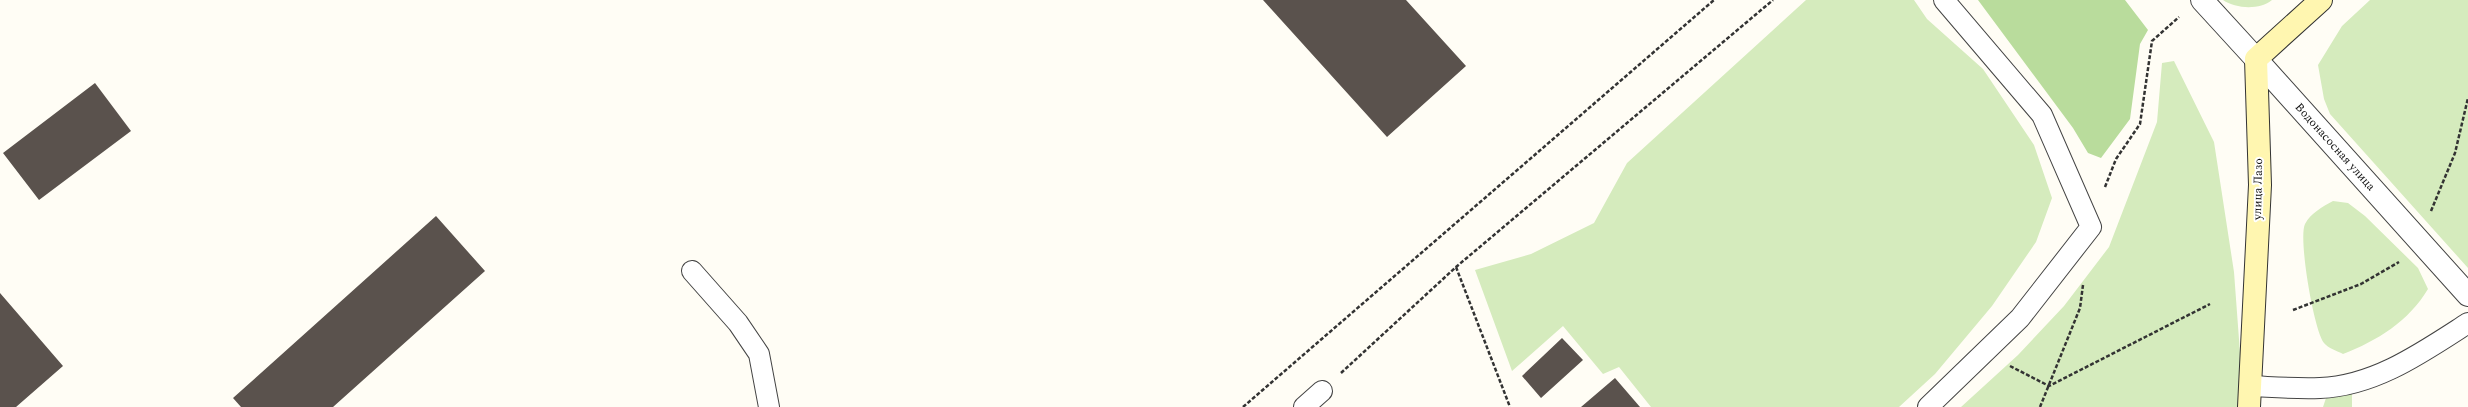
<svg xmlns="http://www.w3.org/2000/svg" width="2468" height="407" font-family="Spectral,serif">
	<rect width="100%" height="100%" fill="#fffdf5"/>
	<!-- green -->
	<path fill="#d5ebbd" d="M 1806,0 L 1914,0 L 1927,19 L 1983,69 L 2034,145 L 2052,198 L 2036,242 L 1992,306 L 1935,374 L 1899,407 L 1651,407 L 1619,367 L 1603,374 L 1563,326 L 1512,371 L 1475,270 L 1531,254 L 1594,223 L 1627,163 Z
		M 2223,0 L 2272,0 C 2260,10 2236,9 2223,0 Z
		M 2370,0 L 2468,0 L 2468,268 L 2330,114 L 2324,99 L 2318,65 L 2342,26 Z
		M 2174,61 L 2214,142 L 2234,272 L 2244,407 L 1961,407 L 2018,355 L 2064,306 L 2109,247 L 2157,122 L 2162,63 Z
		M 2333,201 L 2348,203 L 2365,216 L 2418,268 L 2428,289 C 2409,321 2377,341 2343,354 C 2337,351 2328,348 2324,343 C 2314,331 2298,238 2305,224 C 2311,213 2322,207 2333,201 Z
		M 2342,384 L 2352,388 L 2352,407 L 2323,407 L 2326,398 Z"/>
	<!-- forest -->
	<path fill="#b9dc9c" d="M 1978,0 L 2125,0 L 2148,30 L 2140,44 L 2130,119 L 2101,158 L 2088,153 L 2073,128 Z"/>
	<!-- building -->
	<path fill="#5a524d" d="M 1263,0 L 1406,0 L 1466,66 L 1387,137 Z
		M 95,83 L 131,131 L 39,200 L 3,153 Z
		M 436,216 L 485,271 L 333,407 L 241,407 L 233,398 Z
		M 0,293 L 63,366 L 16,407 L 0,407 Z
		M 1562,338 L 1583,360 L 1541,398 L 1522,376 Z
		M 1615,378 L 1640,407 L 1581,407 Z"/>
	<g fill="none" stroke-linecap="round" stroke-linejoin="round">
		<!-- service casing -->
		<g stroke="#444" stroke-width="22">
			<path id="service" d="M 692,271 L 738,323 L 759,354 L 769,407
				M 2250,386 C 2273,387 2296,389 2320,388 C 2375,386 2423,352 2468,323
				M 1304,407 L 1322,391
				M 1928,407 L 2020,318 L 2091,227 L 2042,115 L 1944,0"/>
		</g>
		<!-- minor casing -->
		<g stroke="#444" stroke-width="24">
			<path id="minor" d="M 2256,59 L 2468,295"/>
		</g>
		<!-- tertiary casing -->
		<g stroke="#444" stroke-width="24">
			<path id="tertiary" d="M 2202,0 L 2256,59"/>
		</g>
		<!-- secondary casing -->
		<g stroke="#333" stroke-width="24">
			<path id="secondary" d="M 2249,407 L 2260,185 L 2256,59 L 2321,0"/>
		</g>
		<!-- path -->
		<path stroke="#333" stroke-width="2.5" stroke-dasharray="4 2" stroke-linecap="butt" d="M 2105,187 L 2116,159 L 2140,124 L 2152,41 L 2179,17
			M 2431,211 L 2455,153 L 2468,98
			M 1456,267 L 1510,407
			M 2293,310 L 2361,284 L 2399,262
			M 2010,366 L 2049,386 L 2210,304
			M 1341,373 L 1456,267 L 1773,0
			M 1243,407 L 1714,0
			M 2040,407 L 2080,308 L 2083,285"/>
		<!-- service -->
		<use href="#service" stroke="#fff" stroke-width="20"/>
		<!-- minor -->
		<use href="#minor" stroke="#fff" stroke-width="22"/>
		<!-- tertiary -->
		<use href="#tertiary" stroke="#fff" stroke-width="22"/>
		<!-- secondary -->
		<use href="#secondary" stroke="#fff6b0" stroke-width="22"/>
	</g>
	<g text-anchor="middle" dominant-baseline="central" stroke-width="4" stroke-linejoin="round" paint-order="stroke">
		<!-- street labels -->
		<g font-size="12" fill="#111" stroke="#fff">
			<text transform="translate(2335 147) rotate(48)">Водонасосная улица</text>
			<text transform="translate(2258 189) rotate(-89)">улица Лазо</text>
		</g>
	</g>
</svg>
